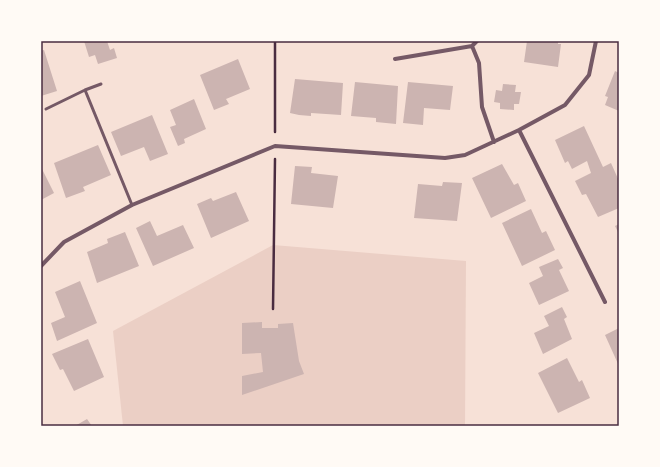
<svg xmlns="http://www.w3.org/2000/svg" width="660" height="467" font-family="'PT Sans',sans-serif">
	<rect width="100%" height="100%" fill="#f7e1d7"/>
	<!-- green -->
	<path fill="#ebcfc5" d="M 273,245 L 466,261 L 465,426 L 123,426 L 113,331 Z"/>
	<!-- building -->
	<path fill="#ccb4b1" d="M 84,41 L 107,41 L 110,50 L 114,48 L 117,58 L 98,64 L 95,55 L 89,57 Z
		M 527,41 L 558,41 L 558,44 L 561,44 L 558,67 L 524,62 Z
		M 44,50 L 57,91 L 41,96 L 41,51 Z
		M 238,59 L 250,89 L 226,99 L 229,104 L 214,110 L 200,75 Z
		M 615,71 L 619,73 L 619,111 L 605,105 L 608,97 L 605,96 Z
		M 295,79 L 343,83 L 341,115 L 311,113 L 311,116 L 299,115 L 290,113 Z
		M 355,82 L 398,86 L 396,124 L 376,122 L 376,118 L 351,116 Z
		M 408,82 L 453,86 L 450,110 L 424,108 L 423,125 L 403,123 Z
		M 503,84 L 516,85 L 515,92 L 521,92 L 519,104 L 514,104 L 514,110 L 500,109 L 500,103 L 494,102 L 496,90 L 502,91 Z
		M 194,99 L 206,129 L 184,139 L 185,143 L 178,146 L 170,127 L 176,125 L 170,110 Z
		M 152,115 L 168,154 L 150,161 L 144,147 L 121,156 L 111,132 Z
		M 584,126 L 603,167 L 611,163 L 619,181 L 619,208 L 598,217 L 586,194 L 582,195 L 575,181 L 591,173 L 587,161 L 572,169 L 568,161 L 565,163 L 555,140 Z
		M 98,145 L 111,175 L 83,187 L 85,191 L 66,198 L 54,163 Z
		M 502,164 L 514,185 L 518,183 L 526,201 L 491,218 L 472,178 Z
		M 295,166 L 312,167 L 311,173 L 338,176 L 333,208 L 291,204 Z
		M 41,167 L 54,193 L 41,200 Z
		M 443,182 L 462,183 L 457,221 L 414,218 L 418,184 L 442,186 Z
		M 236,192 L 249,221 L 211,238 L 197,204 L 211,198 L 213,201 Z
		M 531,209 L 542,233 L 546,231 L 555,250 L 522,266 L 502,223 Z
		M 150,221 L 157,236 L 183,225 L 194,248 L 153,266 L 136,228 Z
		M 619,224 L 619,234 L 615,226 Z
		M 125,232 L 139,266 L 97,283 L 87,252 L 108,243 L 107,239 Z
		M 558,259 L 563,268 L 559,270 L 569,291 L 539,305 L 529,283 L 543,276 L 539,267 Z
		M 80,281 L 97,323 L 57,341 L 51,323 L 65,317 L 55,292 Z
		M 562,307 L 567,317 L 564,319 L 572,339 L 543,354 L 534,333 L 549,326 L 544,316 Z
		M 262,322 L 262,328 L 278,328 L 278,324 L 293,323 L 299,361 L 304,374 L 242,395 L 242,376 L 263,372 L 261,353 L 242,354 L 242,323 Z
		M 619,328 L 619,366 L 605,335 Z
		M 88,339 L 104,377 L 74,391 L 63,369 L 60,370 L 52,354 Z
		M 567,358 L 579,382 L 582,380 L 590,398 L 558,413 L 538,373 Z
		M 87,419 L 92,426 L 75,426 Z"/>
	<g fill="none" stroke-linecap="round" stroke-linejoin="round">
		<!-- path -->
		<path stroke="#4a2c40" stroke-width="2.5" d="M 275,132 L 275,41
			M 273,309 L 275,159"/>
		<!-- service -->
		<path stroke="#755966" stroke-width="3" d="M 85,90 L 132,205
			M 46,109 L 85,90 L 101,84"/>
		<!-- minor -->
		<path stroke="#755966" stroke-width="4" d="M 472,46 L 479,63 L 482,107 L 494,142
			M 395,59 L 472,46 L 477,41
			M 519,130 L 605,302
			M 41,266 L 64,242 L 132,205 L 275,146 L 445,158 L 465,155 L 519,130 L 565,105 L 589,75 L 596,41"/>
	</g>
	<!-- border -->
	<rect width="660" height="467" fill="none" stroke="#fffaf5" stroke-width="84"/>
	<rect x="42" y="42" width="576" height="383" fill="none" stroke="#4a2c40" stroke-width="1.5"/>
</svg>
